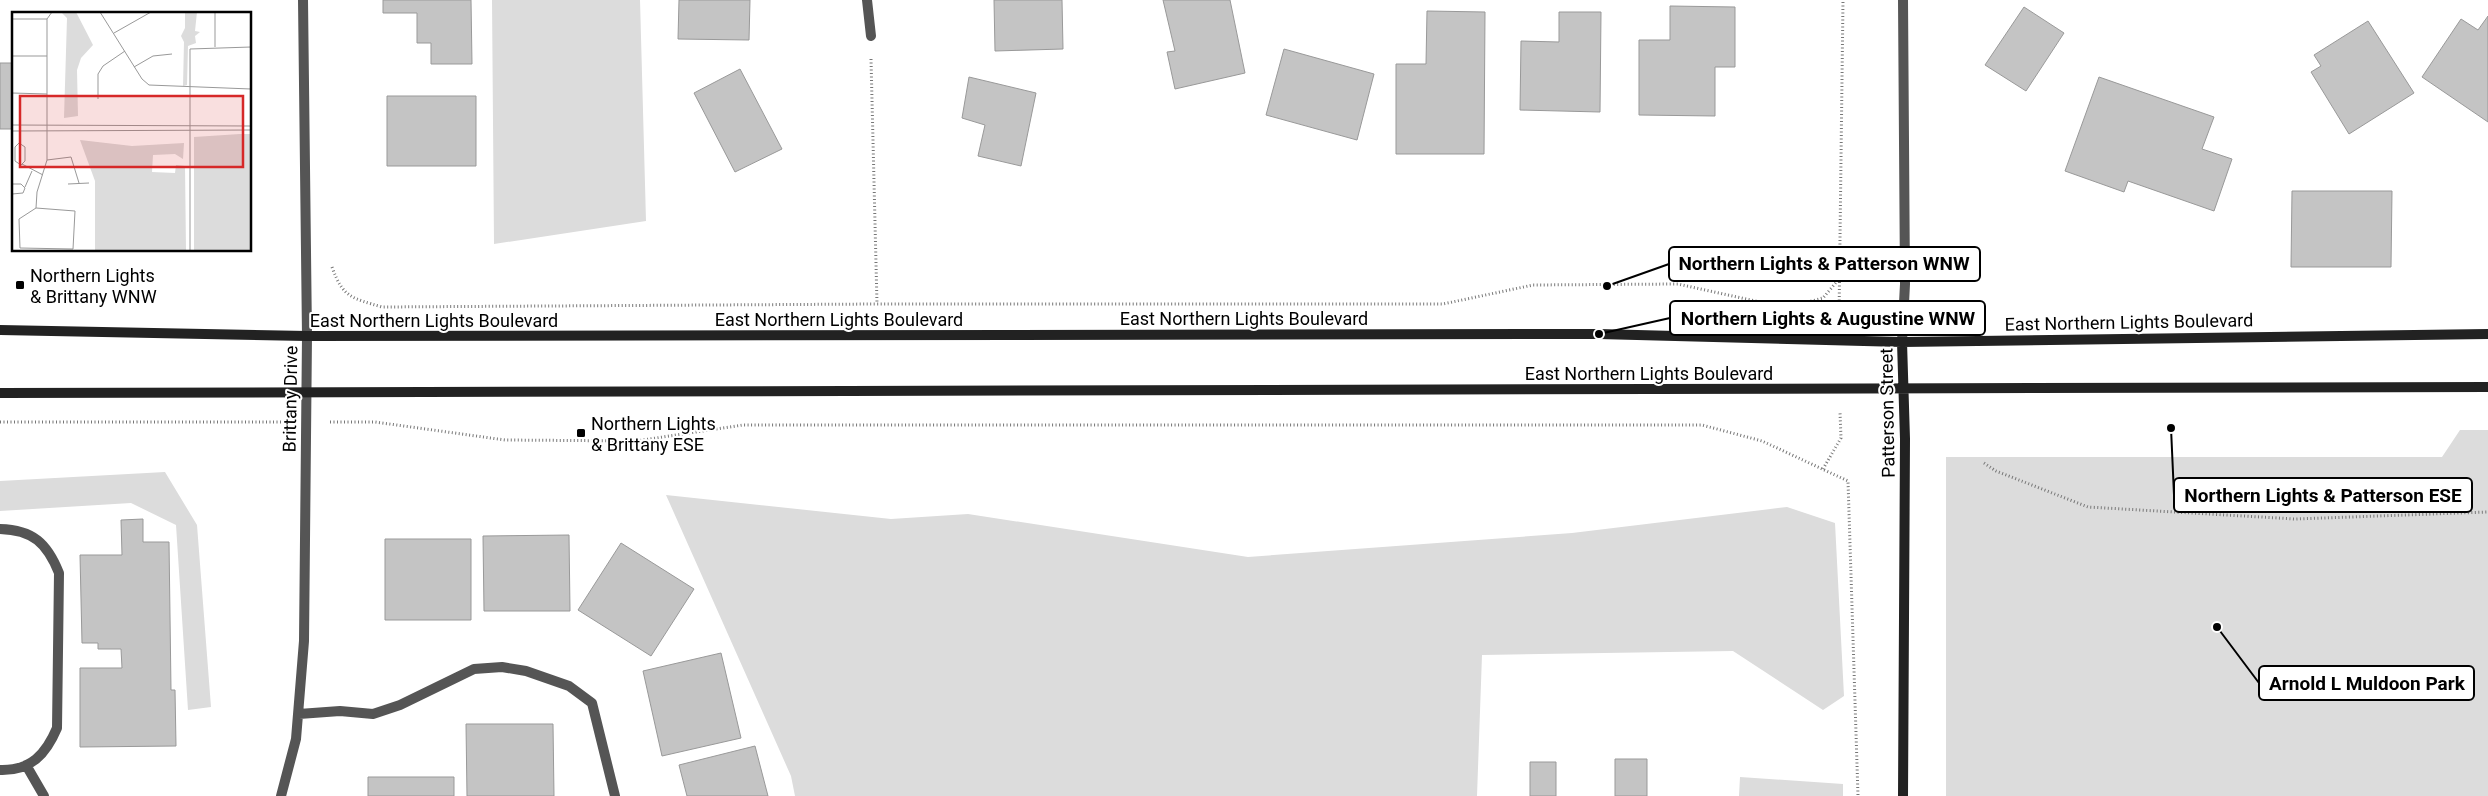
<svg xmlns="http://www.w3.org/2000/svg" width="2488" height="796" font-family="Roboto,sans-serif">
	<rect width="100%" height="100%" fill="#fff"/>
	<!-- green -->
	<path fill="#dcdcdc" d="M 492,0 L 640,0 L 646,221 L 494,244 Z
		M 2460,430 L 2488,430 L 2488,796 L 1946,796 L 1946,457 L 2442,457 Z
		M 165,472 L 197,525 L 211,707 L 188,710 L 176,525 L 131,503 L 0,511 L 0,481 Z
		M 666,495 L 891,519 L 968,514 L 1248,557 L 1572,533 L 1787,507 L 1835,523 L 1844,696 L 1823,710 L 1733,651 L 1482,655 L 1477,796 L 795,796 L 791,776 Z
		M 1740,777 L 1843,784 L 1843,796 L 1739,796 Z"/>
	<!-- building -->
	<path fill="#c4c4c4" stroke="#999" d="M 383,0 L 471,0 L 472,64 L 431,64 L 431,43 L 417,43 L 417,13 L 383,13 Z
		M 679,0 L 750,0 L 749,40 L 678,39 Z
		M 994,0 L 1062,0 L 1063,49 L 995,51 Z
		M 1163,0 L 1230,0 L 1245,73 L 1175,89 L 1167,52 L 1175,51 Z
		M 1670,6 L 1735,7 L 1735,67 L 1715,67 L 1715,116 L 1639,115 L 1639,40 L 1670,40 Z
		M 2024,7 L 2064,33 L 2026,91 L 1985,65 Z
		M 1427,11 L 1485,12 L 1484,154 L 1396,154 L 1396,64 L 1426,64 Z
		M 1559,12 L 1601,12 L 1600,112 L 1520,110 L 1521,41 L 1559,42 Z
		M 2488,16 L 2488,122 L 2422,77 L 2461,19 L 2478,30 Z
		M 2368,21 L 2414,93 L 2349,134 L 2311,72 L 2321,66 L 2314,55 Z
		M 1284,49 L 1374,74 L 1357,140 L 1266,115 Z
		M 0,63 L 14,63 L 14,129 L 0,129 Z
		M 740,69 L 782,149 L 735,172 L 694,93 Z
		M 969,77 L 1036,93 L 1021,166 L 978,156 L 985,125 L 962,118 Z
		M 2099,77 L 2214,117 L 2202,149 L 2232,159 L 2214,211 L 2128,181 L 2124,192 L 2065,171 Z
		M 387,96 L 476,96 L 476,166 L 387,166 Z
		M 2292,191 L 2392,191 L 2391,267 L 2291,267 Z
		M 143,519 L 143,542 L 169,542 L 171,690 L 175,690 L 176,746 L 80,747 L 80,668 L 122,668 L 121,649 L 98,649 L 98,643 L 82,643 L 80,555 L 122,555 L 121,520 Z
		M 569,535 L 570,611 L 484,611 L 483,536 Z
		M 385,539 L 471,539 L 471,620 L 385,620 Z
		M 621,543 L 694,589 L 651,656 L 578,610 Z
		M 721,653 L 741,738 L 662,756 L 643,671 Z
		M 466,724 L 553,724 L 554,796 L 467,796 Z
		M 755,746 L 768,796 L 687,796 L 679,765 Z
		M 1615,759 L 1647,759 L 1647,796 L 1615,796 Z
		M 1530,762 L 1556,762 L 1556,796 L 1530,796 Z
		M 368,777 L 454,777 L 454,796 L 368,796 Z"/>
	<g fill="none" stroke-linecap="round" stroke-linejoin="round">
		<!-- path -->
		<path stroke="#777" stroke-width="3" stroke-dasharray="1 2.5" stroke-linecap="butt" d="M 871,59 L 877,304
			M 332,267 C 343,298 352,298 382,307 L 877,304 L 1443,304 L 1533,285 L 1678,284 L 1769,304 L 1800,304 L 1823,298 L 1839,279
			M 1839,318 L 1843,0
			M 0,422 L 283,422
			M 330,422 L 375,422 L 505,440 L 636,441 L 743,425 L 1702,425 L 1762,441 L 1848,481 L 1858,796
			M 1984,463 L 1996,471 L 2088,507 L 2295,519 L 2488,512
			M 1823,469 L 1841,438 L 1840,412"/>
		<!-- street -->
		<path stroke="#555" stroke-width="10" d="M 867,0 L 871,36
			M 1902,342 L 1905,284 L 1903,0
			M 0,529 C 33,530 47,543 59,573 L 57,728 C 46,754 31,771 0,770
			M 299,714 L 340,711 L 373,714 L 400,705 L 474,669 L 502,667 L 526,671 L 569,686 L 592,703 L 615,796
			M 26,765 L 44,796
			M 281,796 L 296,739 L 304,641 L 307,336 L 303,0"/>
		<!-- secondary -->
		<path stroke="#222" stroke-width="10" d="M 0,330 L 307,336 L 1599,334 L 1902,342 L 2488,334
			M 1902,342 L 1905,439 L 1903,796
			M 0,393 L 2488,387"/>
	</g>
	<!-- markers -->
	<g fill="#000" stroke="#fff" stroke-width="2">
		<rect x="15" y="280" width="10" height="10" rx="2.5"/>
		<rect x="576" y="428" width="10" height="10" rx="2.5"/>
	</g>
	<g text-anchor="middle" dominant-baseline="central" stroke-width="4" stroke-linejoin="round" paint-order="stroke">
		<!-- poi labels -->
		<g font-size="18" fill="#000" stroke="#fff" text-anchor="start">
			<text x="30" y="275">Northern Lights<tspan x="30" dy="21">&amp; Brittany WNW</tspan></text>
			<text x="591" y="423">Northern Lights<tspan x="591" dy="21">&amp; Brittany ESE</tspan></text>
		</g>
		<!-- street labels -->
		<g font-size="18" fill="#000" stroke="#fff">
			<text x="1244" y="318">East Northern Lights Boulevard</text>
			<text x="839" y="319">East Northern Lights Boulevard</text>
			<text x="434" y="320">East Northern Lights Boulevard</text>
			<text transform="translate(2129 322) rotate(-1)">East Northern Lights Boulevard</text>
			<text x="1649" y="373">East Northern Lights Boulevard</text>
			<text transform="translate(290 399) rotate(-89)">Brittany Drive</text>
			<text transform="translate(1887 413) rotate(-91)">Patterson Street</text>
		</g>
	</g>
	<!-- overview -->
	<g transform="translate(12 12)">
		<rect width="239" height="239" fill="#fff"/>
		<path d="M 64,0 L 81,33 L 69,46 L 65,58 L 66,104 L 52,106 L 55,6 L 50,1 ZM 173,0 L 185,0 L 183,19 L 188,20 L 183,24 L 184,31 L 176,34 L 175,73 L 171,74 L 172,30 L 169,24 L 173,16 ZM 228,122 L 239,122 L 239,239 L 182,239 L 182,125 ZM 68,128 L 120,134 L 172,131 L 171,147 L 163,142 L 141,143 L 140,160 L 163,161 L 164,153 L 173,154 L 174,239 L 83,239 L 83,169 Z" fill="#dcdcdc"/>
		<path fill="none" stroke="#999" stroke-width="1" d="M 88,0 L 130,67 L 137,73 L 239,77M 0,7 L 35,7M 102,21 L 139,0M 203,35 L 203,0M 0,44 L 35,44M 122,55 L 141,44 L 160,42M 0,81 L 35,82M 86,87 L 86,62 L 91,54 L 113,39M 0,113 L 239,114M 0,119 L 239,118M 7,131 L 13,135 L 13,149 L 9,153 L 3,149 L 3,135 ZM 35,148 L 59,145 L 67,171M 10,152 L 31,163M 0,172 L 9,172 L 13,176 L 11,181 L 0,182M 56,172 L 77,171M 13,175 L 20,159M 24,196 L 25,180 L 35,148 L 35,7 L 40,0M 24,196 L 63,199 L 61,237 L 8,236 L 7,207 ZM 178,239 L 178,37 L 239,35"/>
		<path fill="#d62828" fill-opacity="0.15" stroke="#d62828" stroke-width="2.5" d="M 8,84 L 231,84 L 231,155 L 8,155 Z"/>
		<rect width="239" height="239" fill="none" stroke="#000" stroke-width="2.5"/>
	</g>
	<!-- callouts -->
	<path fill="none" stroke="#000" stroke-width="2" d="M1607 286L1669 264M1599 334L1670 318M2171 428L2174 495M2217 627L2259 683"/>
	<g fill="#000" stroke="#fff" stroke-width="2">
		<circle cx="1607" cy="286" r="5"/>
		<circle cx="1599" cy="334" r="5"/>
		<circle cx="2171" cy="428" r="5"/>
		<circle cx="2217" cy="627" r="5"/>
	</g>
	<g fill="#fff" stroke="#000" stroke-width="2">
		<rect x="1669" y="247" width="311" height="34" rx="5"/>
		<rect x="1670" y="301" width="315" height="34" rx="5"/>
		<rect x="2174" y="478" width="298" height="34" rx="5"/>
		<rect x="2259" y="666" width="215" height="34" rx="5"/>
	</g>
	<g font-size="19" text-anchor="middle" font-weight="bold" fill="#000">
		<text x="1824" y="270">Northern Lights &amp; Patterson WNW</text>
		<text x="1828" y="325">Northern Lights &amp; Augustine WNW</text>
		<text x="2323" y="502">Northern Lights &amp; Patterson ESE</text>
		<text x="2367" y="690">Arnold L Muldoon Park</text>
	</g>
</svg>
